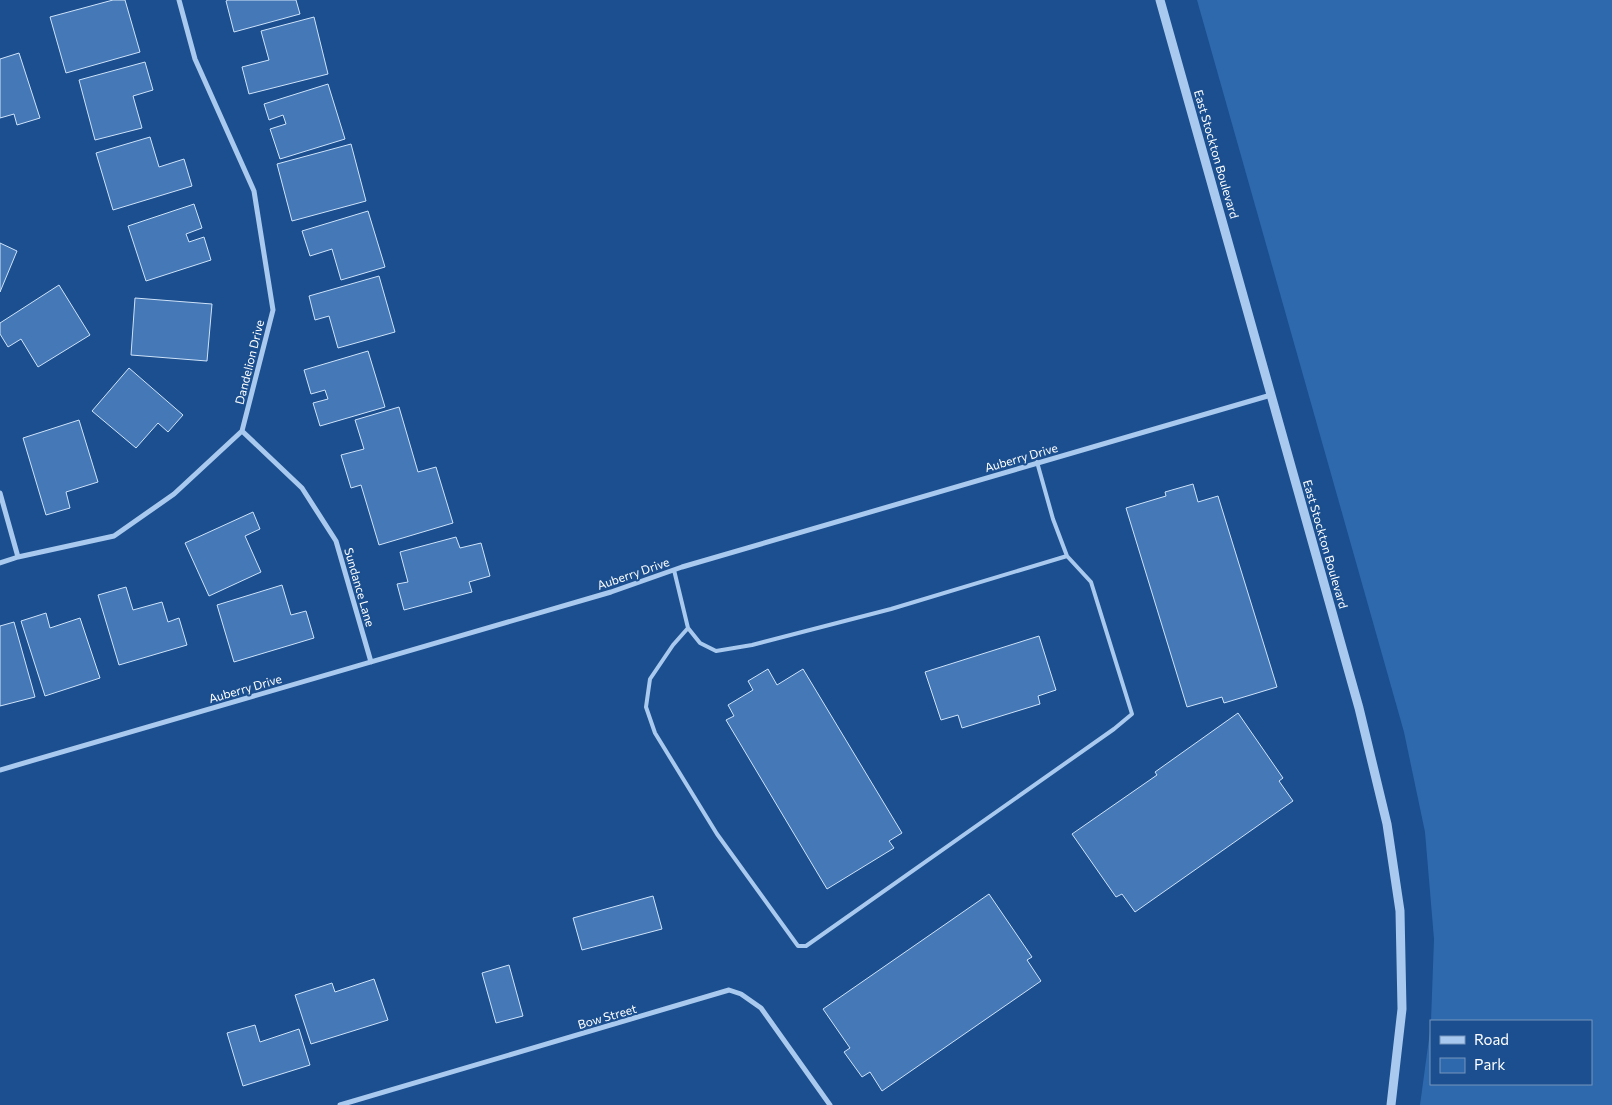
<svg xmlns="http://www.w3.org/2000/svg" width="1612" height="1105" font-family="Commissioner,sans-serif">
	<rect width="100%" height="100%" fill="#1b4f8f"/>
	<!-- green -->
	<path fill="#2e69ad" d="M 1197,0 L 1612,0 L 1612,1105 L 1420,1105 L 1431,1024 L 1431,1084 L 1591,1084 L 1591,1021 L 1431,1021 L 1434,939 L 1425,832 L 1404,732 Z"/>
	<!-- building -->
	<path fill="#4478b7" stroke="#cfe3fa" d="M 113,0 L 125,0 L 140,52 L 66,73 L 50,17 Z
		M 228,0 L 296,0 L 300,14 L 234,32 L 226,1 Z
		M 314,17 L 328,74 L 249,94 L 242,67 L 269,60 L 261,31 Z
		M 19,53 L 40,118 L 17,125 L 14,114 L 0,118 L 0,59 Z
		M 145,62 L 153,90 L 133,96 L 142,128 L 95,140 L 79,80 Z
		M 328,84 L 345,139 L 280,159 L 270,129 L 286,124 L 283,115 L 269,120 L 264,104 Z
		M 150,137 L 159,167 L 184,159 L 192,186 L 113,210 L 96,153 Z
		M 351,144 L 366,201 L 292,221 L 277,164 Z
		M 194,204 L 202,228 L 186,234 L 189,242 L 204,237 L 211,260 L 146,281 L 128,226 Z
		M 368,211 L 385,267 L 341,280 L 332,249 L 310,256 L 302,231 Z
		M 0,243 L 17,251 L 0,292 Z
		M 379,276 L 395,332 L 338,348 L 329,316 L 315,320 L 309,296 Z
		M 59,285 L 90,335 L 38,367 L 21,339 L 8,347 L 0,334 L 0,323 Z
		M 135,298 L 212,304 L 207,361 L 131,355 Z
		M 368,351 L 385,407 L 320,426 L 313,403 L 328,399 L 325,390 L 311,394 L 304,370 Z
		M 129,368 L 183,415 L 168,432 L 158,423 L 136,448 L 92,411 Z
		M 399,407 L 418,472 L 436,467 L 453,523 L 379,545 L 361,485 L 351,488 L 341,455 L 364,449 L 355,420 Z
		M 79,420 L 98,482 L 66,492 L 70,508 L 46,515 L 23,438 Z
		M 1193,484 L 1198,502 L 1218,496 L 1277,687 L 1224,703 L 1222,697 L 1187,707 L 1126,508 L 1166,496 L 1165,492 Z
		M 253,512 L 260,529 L 245,536 L 261,572 L 209,596 L 185,543 Z
		M 456,537 L 460,548 L 481,543 L 490,576 L 469,582 L 472,592 L 404,610 L 397,584 L 408,582 L 400,552 Z
		M 282,585 L 291,615 L 306,611 L 314,638 L 234,662 L 217,605 Z
		M 126,587 L 133,610 L 162,602 L 168,622 L 179,618 L 187,645 L 119,665 L 98,595 Z
		M 46,613 L 50,628 L 80,618 L 100,678 L 45,696 L 21,621 Z
		M 14,622 L 35,697 L 0,706 L 0,626 Z
		M 1039,636 L 1056,690 L 1038,696 L 1040,704 L 962,728 L 958,715 L 941,720 L 925,672 Z
		M 768,669 L 777,685 L 803,669 L 902,833 L 889,841 L 894,848 L 827,889 L 726,720 L 734,716 L 728,705 L 753,690 L 748,681 Z
		M 1238,713 L 1283,778 L 1279,781 L 1293,801 L 1135,912 L 1122,894 L 1116,897 L 1072,834 L 1157,775 L 1155,772 Z
		M 989,894 L 1032,957 L 1027,960 L 1041,981 L 882,1091 L 870,1072 L 862,1077 L 844,1052 L 850,1048 L 823,1009 Z
		M 653,896 L 662,929 L 582,950 L 573,918 Z
		M 509,965 L 523,1016 L 496,1023 L 482,973 Z
		M 374,979 L 388,1020 L 311,1044 L 295,995 L 332,983 L 335,992 Z
		M 255,1025 L 260,1042 L 299,1029 L 310,1065 L 243,1086 L 227,1033 Z"/>
	<g fill="none" stroke-linecap="round" stroke-linejoin="round">
		<!-- service -->
		<path stroke="#a9c9ee" stroke-width="4" d="M 674,570 L 688,628 L 700,643 L 716,651 L 752,645 L 891,609 L 1067,556 L 1053,519 L 1037,462
			M 688,628 L 673,645 L 650,679 L 646,707 L 655,733 L 717,834 L 798,946 L 806,946 L 1114,729 L 1132,714 L 1091,582 L 1067,556"/>
		<!-- minor -->
		<path stroke="#a9c9ee" stroke-width="5" d="M 242,431 L 302,488 L 336,541 L 371,662
			M 0,493 L 18,557
			M 0,563 L 18,557 L 114,536 L 174,494 L 242,431 L 273,310 L 254,191 L 195,59 L 179,0
			M 0,770 L 611,592 L 682,567 L 1271,395
			M 340,1105 L 729,990 L 741,994 L 761,1008 L 830,1105"/>
		<!-- tertiary -->
		<path stroke="#a9c9ee" stroke-width="9" d="M 1160,0 L 1359,708 L 1387,824 L 1400,911 L 1402,1009 L 1391,1105"/>
	</g>
	<g text-anchor="middle" dominant-baseline="central" stroke-width="4" stroke-linejoin="round" paint-order="stroke">
		<!-- street labels -->
		<g font-size="12" fill="#fff" stroke="#1b4f8f">
			<text transform="translate(1217 154) rotate(74)">East Stockton Boulevard</text>
			<text transform="translate(249 362) rotate(-76)">Dandelion Drive</text>
			<text transform="translate(1021 457) rotate(-16)">Auberry Drive</text>
			<text transform="translate(1326 544) rotate(74)">East Stockton Boulevard</text>
			<text transform="translate(633 573) rotate(-19)">Auberry Drive</text>
			<text transform="translate(360 587) rotate(74)">Sundance Lane</text>
			<text transform="translate(245 688) rotate(-16)">Auberry Drive</text>
			<text transform="translate(607 1016) rotate(-16)">Bow Street</text>
		</g>
	</g>
	<!-- legend -->
	<rect x="1430" y="1020" width="162" height="65" fill="#1b4f8f" stroke="#7695bc"/>
	<rect x="1440" y="1036" width="25" height="8" fill="#a9c9ee" stroke="#7695bc"/>
	<text x="1474" y="1045" font-size="15" fill="#ffffff">Road</text>
	<rect x="1440" y="1058" width="25" height="15" fill="#2e69ad" stroke="#7695bc"/>
	<text x="1474" y="1070" font-size="15" fill="#ffffff">Park</text>
</svg>
